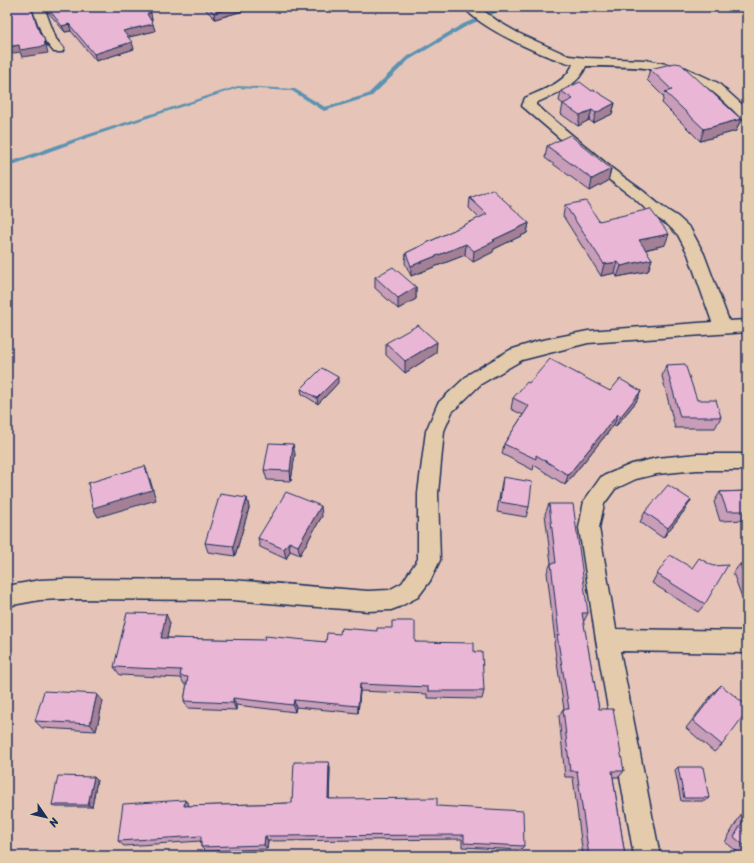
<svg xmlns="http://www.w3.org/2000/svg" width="754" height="863" font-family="Sriracha,sans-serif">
	<rect width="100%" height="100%" fill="#e6c5b8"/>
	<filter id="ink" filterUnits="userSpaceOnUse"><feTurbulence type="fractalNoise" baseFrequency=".025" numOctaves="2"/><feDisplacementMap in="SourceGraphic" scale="8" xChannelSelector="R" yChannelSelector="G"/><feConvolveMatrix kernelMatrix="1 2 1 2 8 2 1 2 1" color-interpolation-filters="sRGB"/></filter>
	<g filter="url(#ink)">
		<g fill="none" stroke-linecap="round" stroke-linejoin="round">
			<!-- stream -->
			<path fill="#5c92b1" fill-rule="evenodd" d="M 502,7 L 508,7 L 465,27 L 409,60 L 372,96 L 324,111 L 292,91 L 238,88 L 84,139 L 7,167 L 7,163 L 80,137 L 238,86 L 295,89 L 325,107 L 368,94 L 405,58 L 461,25 Z"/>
			<!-- street casing -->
			<g stroke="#1b2f5e" stroke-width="3">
				<path id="street" d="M 32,7 L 44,7 L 56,39 L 64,49 L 62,52 L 54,52 L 44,40 Z
					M 464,7 L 478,7 L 499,22 L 518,33 L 569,56 L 587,58 L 646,60 L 686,68 L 718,83 L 747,109 L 747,120 L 742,119 C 731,108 720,97 708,88 C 670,64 628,67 586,66 C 578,87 554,94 536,103 L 536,105 L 614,170 L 643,191 L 661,206 L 678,217 L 690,228 L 704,254 L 729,321 L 747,320 L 747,332 L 588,343 L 522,360 L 481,384 L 452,412 L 444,431 L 438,493 L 440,560 L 430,581 L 418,597 L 399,607 L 391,610 L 368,611 L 232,600 L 63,599 L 40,600 L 7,606 L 7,586 L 40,580 L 63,579 L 232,580 L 368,591 L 389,590 L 402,583 L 418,559 L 418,493 L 426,431 L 438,403 L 469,374 L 510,350 L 538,341 L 588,331 L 712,322 L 688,254 L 678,235 L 668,225 L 651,214 L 633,197 L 604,176 L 522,106 L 525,98 C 542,90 566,83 573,64 C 547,59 479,28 464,7 Z
					M 697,454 L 747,454 L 747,470 L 697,470 L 657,474 L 636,479 L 615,489 L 604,504 L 599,528 L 616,629 L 747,631 L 747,653 L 620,651 L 660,856 L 634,856 L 596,640 L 579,528 L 584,501 L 601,477 L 632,464 L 657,458 Z"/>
			</g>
			<!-- street -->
			<use href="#street" fill="#e4cbac" fill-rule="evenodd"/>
		</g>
		<!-- wall -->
		<path fill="#c89db7" stroke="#1b2f5e" d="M 45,7 L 158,7 L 149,9 L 152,20 L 151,20 L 155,31 L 128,37 L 134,49 L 96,61 L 71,31 L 65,32 L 47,11 Z
			M 203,7 L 257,7 L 215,19 Z
			M 650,69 L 741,119 L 736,131 L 700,141 L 662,103 L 664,97 L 647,80 Z
			M 561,91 L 592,91 L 615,103 L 612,114 L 593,123 L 589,120 L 578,126 L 561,114 L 563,104 L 559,101 Z
			M 547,146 L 611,169 L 608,181 L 590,191 L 545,158 Z
			M 470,198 L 529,223 L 527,233 L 494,249 L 493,252 L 473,262 L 465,255 L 411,276 L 405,263 L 406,253 L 479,218 L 469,208 Z
			M 565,205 L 599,221 L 665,245 L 645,250 L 652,259 L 648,271 L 617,277 L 615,273 L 601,276 L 563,216 Z
			M 747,268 L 747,279 L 744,275 Z
			M 375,277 L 416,287 L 416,299 L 398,309 L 375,288 Z
			M 386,343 L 436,353 L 405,373 L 386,355 Z
			M 666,365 L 697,400 L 721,417 L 715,428 L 675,428 L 662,376 Z
			M 338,383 L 318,404 L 302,394 L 301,389 Z
			M 529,383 L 610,391 L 641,391 L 636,402 L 616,426 L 614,425 L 565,485 L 534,465 L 533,470 L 502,454 L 504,444 L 523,415 L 511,409 L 513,398 Z
			M 295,454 L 291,481 L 267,480 L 264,470 Z
			M 503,477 L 529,507 L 526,517 L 497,512 L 501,487 Z
			M 747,491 L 747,520 L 720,521 L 714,502 L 720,492 Z
			M 247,498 L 249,508 L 235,556 L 208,552 L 205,543 Z
			M 691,500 L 685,510 L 663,538 L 640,522 L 645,512 Z
			M 549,504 L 588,613 L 584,621 L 583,621 L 599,709 L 624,771 L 619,777 L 613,777 L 625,856 L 583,856 L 573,777 L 565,777 L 559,716 L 563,709 L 564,709 L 554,643 L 555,640 L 547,572 L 551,563 L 545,514 Z
			M 322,516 L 300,555 L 290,551 L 286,559 L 260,547 L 258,538 Z
			M 740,564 L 747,564 L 747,608 L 746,608 L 733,573 Z
			M 692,568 L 705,604 L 698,612 L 652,583 L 657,574 Z
			M 170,623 L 167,638 L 326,642 L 415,642 L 474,652 L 484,691 L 482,699 L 427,698 L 427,694 L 360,691 L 358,713 L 296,707 L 295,712 L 236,705 L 236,710 L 188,708 L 184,701 L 187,684 L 184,684 L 181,678 L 120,675 L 114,667 Z
			M 721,685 L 722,745 L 714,752 L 686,728 L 714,692 Z
			M 103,701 L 96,731 L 42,728 L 35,721 Z
			M 329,762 L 330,768 L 329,799 L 437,806 L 524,846 L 520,850 L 462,847 L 462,839 L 268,841 L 267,849 L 205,851 L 201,847 L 201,841 L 124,846 L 118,841 L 185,800 L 189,806 L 292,803 Z
			M 678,767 L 709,798 L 705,801 L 681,801 L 675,770 Z
			M 97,780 L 92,807 L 56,807 L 52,805 Z
			M 747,804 L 747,856 L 743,856 L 725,842 Z"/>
		<!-- shaded-wall -->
		<path fill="#a38095" stroke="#1b2f5e" d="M 146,7 L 158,7 L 147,10 Z
			M 233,7 L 257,7 L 215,19 L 214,13 Z
			M 151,13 L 152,20 L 148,20 L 147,14 Z
			M 69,24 L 71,31 L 65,32 L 62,26 Z
			M 153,24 L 155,31 L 125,38 L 123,31 Z
			M 44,38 L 46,45 L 48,53 L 22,57 L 20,52 L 7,54 L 7,47 L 19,45 Z
			M 132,42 L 134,49 L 96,61 L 94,54 Z
			M 615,103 L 612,114 L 593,123 L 596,113 Z
			M 592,110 L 589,120 L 578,126 L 580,115 Z
			M 741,119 L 736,131 L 700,141 L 704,129 Z
			M 611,169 L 608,181 L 590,191 L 592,179 Z
			M 529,223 L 527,233 L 494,249 L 493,252 L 473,262 L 474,251 L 493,240 Z
			M 669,234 L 665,245 L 635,252 L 639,240 Z
			M 466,244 L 465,255 L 411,276 L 411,266 Z
			M 652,259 L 648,271 L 617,277 L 621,266 Z
			M 618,262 L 615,273 L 601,276 L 604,264 Z
			M 416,287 L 416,299 L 398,309 L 398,298 Z
			M 437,342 L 436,353 L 405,373 L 405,361 Z
			M 338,377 L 338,383 L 318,404 L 317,398 Z
			M 641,391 L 636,402 L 616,426 L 621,416 Z
			M 618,414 L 614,425 L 565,485 L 568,475 Z
			M 293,444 L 295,454 L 291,481 L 290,471 Z
			M 145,466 L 149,476 L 156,500 L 98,517 L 93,508 Z
			M 247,498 L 249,508 L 235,556 L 233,546 Z
			M 691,500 L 685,510 L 663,538 L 668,528 Z
			M 321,506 L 322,516 L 300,555 L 298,546 Z
			M 289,542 L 290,551 L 286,559 L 284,549 Z
			M 166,614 L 170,623 L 165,646 L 161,638 Z
			M 360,684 L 360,691 L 358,713 L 358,706 Z
			M 97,694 L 103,701 L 96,731 L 90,724 Z
			M 233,698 L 236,705 L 236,710 L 233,703 Z
			M 294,700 L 296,707 L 295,712 L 293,705 Z
			M 329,762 L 330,768 L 329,805 L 328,799 Z
			M 94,777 L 97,780 L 92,807 L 88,805 Z
			M 185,800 L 189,805 L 189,811 L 184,806 Z
			M 265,836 L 268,841 L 267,849 L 264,845 Z"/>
		<!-- building -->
		<path fill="#e9b7d5" stroke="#1b2f5e" d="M 7,7 L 31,7 L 40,34 L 44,38 L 45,46 L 20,50 L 19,45 L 7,47 Z
			M 47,7 L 147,7 L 151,13 L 147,14 L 153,24 L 123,31 L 132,42 L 94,54 L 69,24 L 62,26 Z
			M 208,7 L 233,7 L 214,13 Z
			M 675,63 L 681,64 L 741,119 L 704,129 L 665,92 L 672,90 L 650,69 Z
			M 580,82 L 592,91 L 594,90 L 615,103 L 596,113 L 592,110 L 580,115 L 563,104 L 573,99 L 561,91 Z
			M 570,135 L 611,169 L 592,179 L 547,146 Z
			M 492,189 L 529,223 L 493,240 L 495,241 L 474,251 L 466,244 L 411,266 L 406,253 L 487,214 L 470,198 Z
			M 586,201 L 599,221 L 650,209 L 669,234 L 639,240 L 652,259 L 621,266 L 618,262 L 604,264 L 565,205 Z
			M 393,267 L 416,287 L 398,298 L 375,277 Z
			M 418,325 L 437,342 L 405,361 L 386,343 Z
			M 550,359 L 610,391 L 620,379 L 641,391 L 621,416 L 618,414 L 568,475 L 536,455 L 536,459 L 504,444 L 529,406 L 513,398 L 527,382 L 529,383 Z
			M 685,364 L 697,400 L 716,400 L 721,417 L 680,417 L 666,365 Z
			M 322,368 L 338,377 L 317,398 L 301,389 Z
			M 269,443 L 293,444 L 290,471 L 264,470 Z
			M 145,466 L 152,490 L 93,508 L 88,483 Z
			M 503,477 L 532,482 L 529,507 L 500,502 Z
			M 668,485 L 691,500 L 668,528 L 645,512 Z
			M 747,491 L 747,511 L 727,511 L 720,492 Z
			M 286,492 L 321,506 L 298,546 L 289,542 L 284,549 L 258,538 Z
			M 220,494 L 247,498 L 233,546 L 205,543 Z
			M 549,504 L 573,504 L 588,613 L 582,613 L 599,709 L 613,709 L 624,771 L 612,771 L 625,856 L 589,856 L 577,771 L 570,771 L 563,709 L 569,709 L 557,635 L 559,635 L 551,563 L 556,563 Z
			M 670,555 L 692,568 L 699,558 L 713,566 L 728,565 L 705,604 L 657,574 Z
			M 740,564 L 747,564 L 747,582 Z
			M 127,613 L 166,614 L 161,638 L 264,640 L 265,636 L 326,642 L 327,633 L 340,634 L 341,628 L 377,631 L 377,628 L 392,628 L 392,621 L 415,621 L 415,642 L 474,643 L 474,652 L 482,652 L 484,691 L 428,691 L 428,687 L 360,684 L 358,706 L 294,700 L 293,705 L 233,698 L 233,703 L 184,701 L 188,677 L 180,676 L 181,670 L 114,667 Z
			M 721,685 L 747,706 L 747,711 L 722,745 L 693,721 Z
			M 44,691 L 97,694 L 90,724 L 35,721 Z
			M 294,762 L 329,762 L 328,799 L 437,798 L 437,806 L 523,811 L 524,846 L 464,843 L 464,835 L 265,836 L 264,845 L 201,847 L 201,836 L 118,841 L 123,804 L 185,800 L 184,806 L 292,803 Z
			M 678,767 L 703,767 L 709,798 L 684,798 Z
			M 58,776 L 94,777 L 88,805 L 52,805 Z
			M 747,814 L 747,848 L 734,837 Z"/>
	</g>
	<!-- margin -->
	<rect width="754" height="863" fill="none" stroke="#e4cbac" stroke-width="24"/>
	<rect x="12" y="12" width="730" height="839" fill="none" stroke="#1b2f5e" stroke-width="1.5" filter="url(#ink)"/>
	<!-- north arrow -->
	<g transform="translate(46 817) rotate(124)" stroke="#e4cbac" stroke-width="3" paint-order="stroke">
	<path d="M0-3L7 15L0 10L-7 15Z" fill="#1b2f5e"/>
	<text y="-6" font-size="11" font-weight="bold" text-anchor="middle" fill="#1b2f5e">N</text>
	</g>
</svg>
